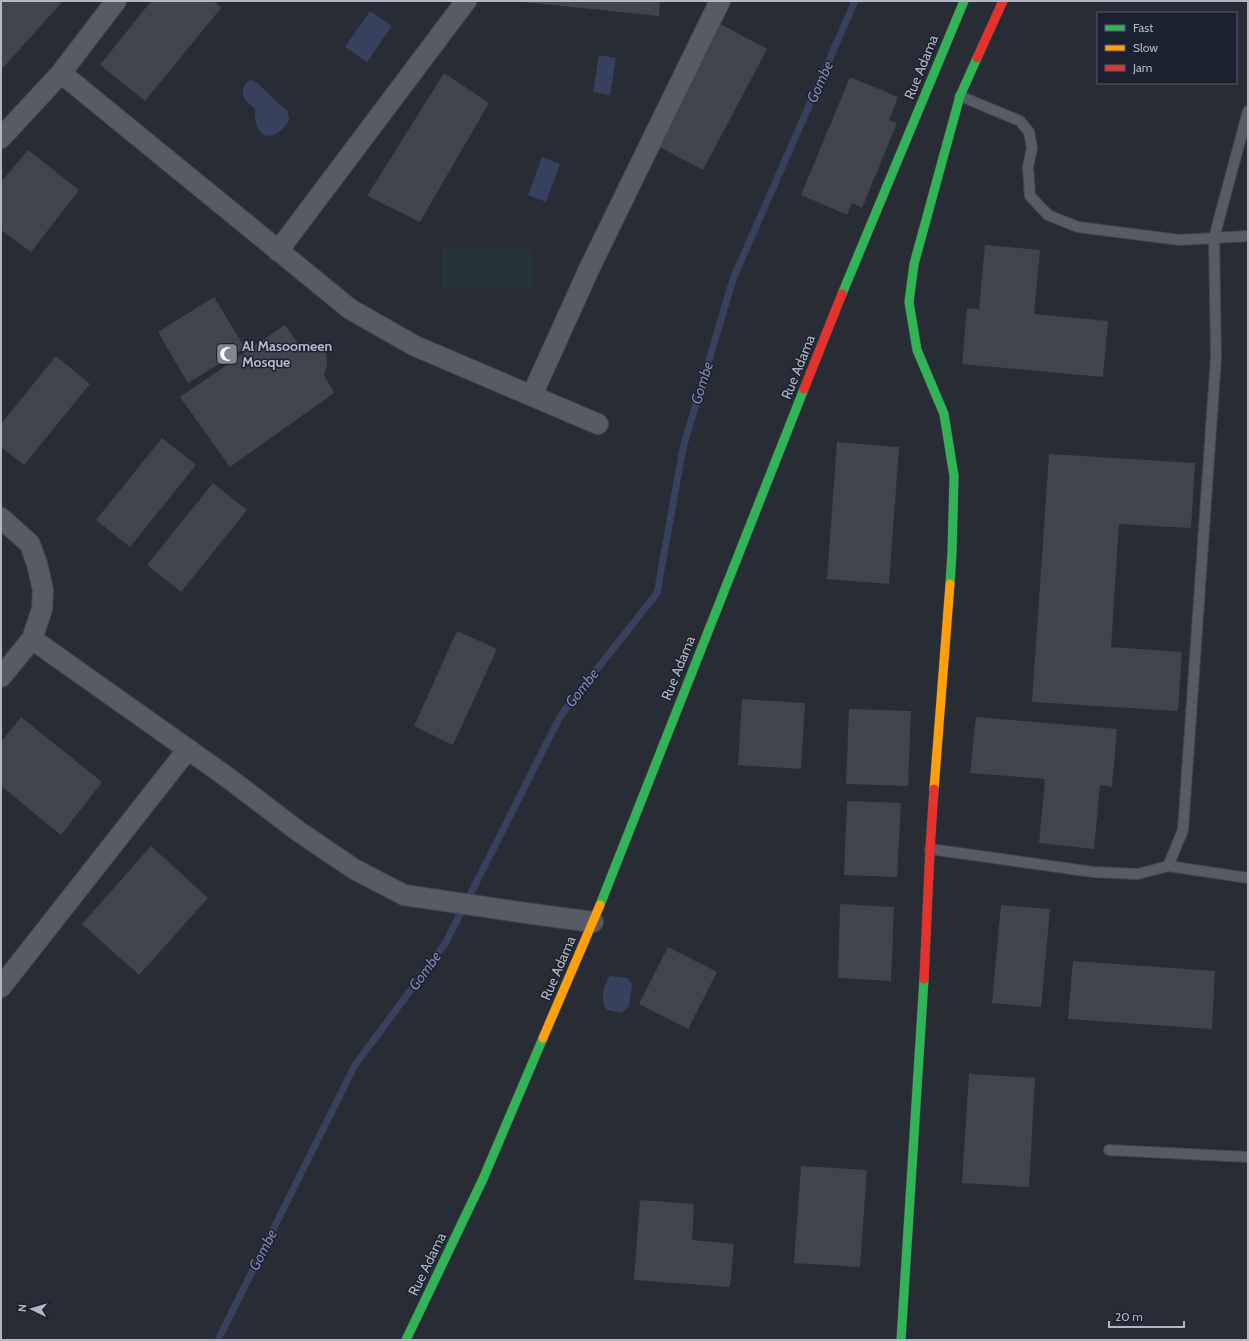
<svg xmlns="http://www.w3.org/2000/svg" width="1249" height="1341" font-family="Cabin,sans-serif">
	<rect width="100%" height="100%" fill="#282c35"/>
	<!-- green -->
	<path fill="#25343a" d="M 442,249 L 533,249 L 533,289 L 442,289 Z"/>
	<!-- water -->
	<path fill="#37405d" d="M 370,11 L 392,26 L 367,62 L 345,47 Z
		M 599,55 L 616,58 L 610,95 L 593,92 Z
		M 251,80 L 257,83 L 288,112 C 288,114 289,116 289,118 C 288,129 266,146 258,128 C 255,123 255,115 255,109 C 244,99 239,96 246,82 Z
		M 542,157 L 560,164 L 546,202 L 528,195 Z
		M 610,976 L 627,978 L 632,984 L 629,1006 L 622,1013 L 607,1010 C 600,1000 603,986 610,976 Z"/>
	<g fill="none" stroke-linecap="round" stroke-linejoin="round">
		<!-- stream -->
		<path stroke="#37405d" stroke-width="7" d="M 218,1340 L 355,1065 L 445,944 L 561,715 L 657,593 L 683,448 L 733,279 L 855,1"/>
	</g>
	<!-- building -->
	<path fill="#41444c" d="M 4,1 L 63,1 L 1,70 L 1,4 Z
		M 151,1 L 214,1 L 221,8 L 145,101 L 100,65 Z
		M 523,1 L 660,1 L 659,16 L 523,2 Z
		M 717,22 L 767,49 L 703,170 L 654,144 Z
		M 444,73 L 489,103 L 420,222 L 367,196 Z
		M 850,77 L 898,97 L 889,120 L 897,123 L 862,208 L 852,203 L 847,215 L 801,195 Z
		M 28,150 L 79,190 L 31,252 L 1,230 L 1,182 Z
		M 985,245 L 1040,250 L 1034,314 L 1108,321 L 1103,377 L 962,364 L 967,308 L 979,309 Z
		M 214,297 L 245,348 L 188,383 L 158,332 Z
		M 285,325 L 299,345 L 308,342 L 321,345 L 326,354 L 327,364 L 324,375 L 334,393 L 230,467 L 180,397 Z
		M 56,356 L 90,384 L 24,465 L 1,447 L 1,424 Z
		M 162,438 L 196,465 L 130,547 L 96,520 Z
		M 837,442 L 899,447 L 889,584 L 827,579 Z
		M 1049,454 L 1195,463 L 1191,528 L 1119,524 L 1111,647 L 1182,652 L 1178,711 L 1032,702 Z
		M 213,483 L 247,510 L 181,592 L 147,565 Z
		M 457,631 L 497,649 L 453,745 L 414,726 Z
		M 742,699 L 805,703 L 801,769 L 738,765 Z
		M 849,709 L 911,711 L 908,786 L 846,784 Z
		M 21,717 L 102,782 L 61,835 L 1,786 L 1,742 Z
		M 976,717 L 1117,729 L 1112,787 L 1100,785 L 1094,849 L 1039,843 L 1045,779 L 970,773 Z
		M 847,801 L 901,803 L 897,877 L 844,875 Z
		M 151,846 L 208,898 L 139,975 L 82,924 Z
		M 840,904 L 894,907 L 891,981 L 838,978 Z
		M 1001,905 L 1050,909 L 1041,1007 L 992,1003 Z
		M 668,947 L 717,972 L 688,1029 L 639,1004 Z
		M 1073,961 L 1215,971 L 1212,1029 L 1068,1019 Z
		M 969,1074 L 1035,1078 L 1029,1187 L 962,1183 Z
		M 801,1166 L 867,1170 L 860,1267 L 794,1263 Z
		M 640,1200 L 694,1204 L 692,1240 L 734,1244 L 730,1287 L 634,1280 Z"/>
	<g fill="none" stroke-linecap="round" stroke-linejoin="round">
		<!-- lane casing -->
		<g stroke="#45474f" stroke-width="12">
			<path id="lane" d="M 960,96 L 1020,121 L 1029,132 L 1032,148 L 1028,167 L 1030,196 L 1048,215 L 1078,227 L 1180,240 L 1248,236
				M 930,849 L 1093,872 L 1138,874 L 1168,866 L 1183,830 L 1216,357 L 1214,238 L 1248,111
				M 1168,866 L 1248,878
				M 1109,1150 L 1248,1157"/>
		</g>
		<!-- street casing -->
		<g stroke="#45474f" stroke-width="22">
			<path id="street" d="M 61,73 L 350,309 L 415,346 L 598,424
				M 1,138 L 61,73 L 116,1
				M 278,251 L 466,1
				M 532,395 L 590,267 L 720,1
				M 1,518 L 30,544 L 37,564 L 43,590 L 42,609 L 32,639 L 1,677
				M 32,639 L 227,777 L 298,831 L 354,869 L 404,895 L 533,914 L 593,922
				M 1,987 L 188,749"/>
		</g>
		<!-- fast casing -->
		<g stroke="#45474f" stroke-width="10">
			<path id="fast" d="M 842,294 L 964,1
				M 950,584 L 952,553 L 954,476 L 944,414 L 917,350 L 909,302 L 914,264 L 960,96 L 977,58
				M 600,905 L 804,389
				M 406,1340 L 483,1179 L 543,1038
				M 901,1340 L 924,979"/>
		</g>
		<!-- slow casing -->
		<g stroke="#45474f" stroke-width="10">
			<path id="slow" d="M 934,789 L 950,584
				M 543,1038 L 600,905"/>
		</g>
		<!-- jam casing -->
		<g stroke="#45474f" stroke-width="10">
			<path id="jam" d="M 977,58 L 1003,1
				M 804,389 L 842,294
				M 924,979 L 930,849 L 934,789"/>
		</g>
		<!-- lane -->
		<use href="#lane" stroke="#585b63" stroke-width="10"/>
		<!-- street -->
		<use href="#street" stroke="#585b63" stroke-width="20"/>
		<!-- fast -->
		<use href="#fast" stroke="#30b455" stroke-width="9"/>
		<!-- slow -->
		<use href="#slow" stroke="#ff9f0a" stroke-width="9"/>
		<!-- jam -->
		<use href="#jam" stroke="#e5322d" stroke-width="9"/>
	</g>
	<!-- icons -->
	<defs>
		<g id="mosque-square" transform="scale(1.15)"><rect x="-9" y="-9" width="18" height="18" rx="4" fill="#828693" stroke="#1c2130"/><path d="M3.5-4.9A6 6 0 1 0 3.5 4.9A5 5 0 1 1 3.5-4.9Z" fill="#fff"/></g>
	</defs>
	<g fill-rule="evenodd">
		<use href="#mosque-square" x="227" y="354"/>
	</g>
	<g text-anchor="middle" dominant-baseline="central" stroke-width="3" stroke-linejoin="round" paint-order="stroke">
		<!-- street labels -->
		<g font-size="14" fill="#b2b7c6" stroke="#1c2130">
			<text transform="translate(921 67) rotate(-68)">Rue Adama</text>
			<text transform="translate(798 367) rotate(-68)">Rue Adama</text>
			<text transform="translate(678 668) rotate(-68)">Rue Adama</text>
			<text transform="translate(558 968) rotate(-67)">Rue Adama</text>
			<text transform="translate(427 1264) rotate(-64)">Rue Adama</text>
		</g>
		<!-- poi labels -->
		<g font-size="14" font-weight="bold" fill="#b2b7c6" stroke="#1c2130" text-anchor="start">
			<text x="242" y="346">Al Masoomeen<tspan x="242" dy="16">Mosque</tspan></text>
		</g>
		<!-- water labels -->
		<g font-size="15" font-style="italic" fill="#7c88ad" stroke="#1c2130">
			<text transform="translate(820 82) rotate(-66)">Gombe</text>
			<text transform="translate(702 383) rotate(-73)">Gombe</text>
			<text transform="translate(582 688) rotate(-52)">Gombe</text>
			<text transform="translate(425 971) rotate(-54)">Gombe</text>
			<text transform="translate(263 1250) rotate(-63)">Gombe</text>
		</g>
	</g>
	<!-- border -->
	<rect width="1249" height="1341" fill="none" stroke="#b2b7c6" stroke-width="4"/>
	<!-- legend -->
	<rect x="1097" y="12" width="140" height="72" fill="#1c2130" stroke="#585d6c"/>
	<rect x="1105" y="25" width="20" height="6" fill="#30b455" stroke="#585d6c"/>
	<text x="1133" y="32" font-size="12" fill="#b2b7c6">Fast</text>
	<rect x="1105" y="45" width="20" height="6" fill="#ff9f0a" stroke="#585d6c"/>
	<text x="1133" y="52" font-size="12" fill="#b2b7c6">Slow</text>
	<rect x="1105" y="65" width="20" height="6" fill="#e5322d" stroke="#585d6c"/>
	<text x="1133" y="72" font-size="12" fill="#b2b7c6">Jam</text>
	<!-- north arrow -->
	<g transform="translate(32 1309) rotate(275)" stroke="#1c2130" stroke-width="3" paint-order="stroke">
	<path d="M0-3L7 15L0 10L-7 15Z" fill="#b2b7c6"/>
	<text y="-6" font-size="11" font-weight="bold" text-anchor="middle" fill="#b2b7c6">N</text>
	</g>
	<!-- scale -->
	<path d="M1109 1321v6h75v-6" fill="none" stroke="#b2b7c6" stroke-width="2"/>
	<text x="1115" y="1321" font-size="12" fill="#b2b7c6" stroke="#1c2130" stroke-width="3" paint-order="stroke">20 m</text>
</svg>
